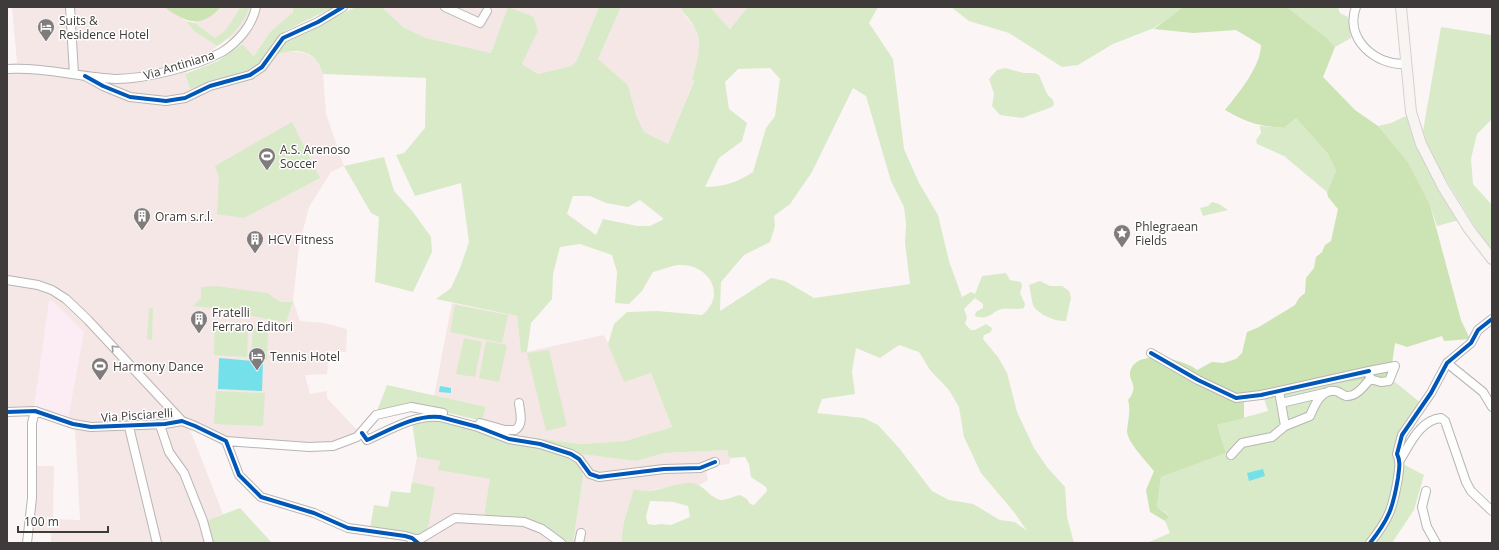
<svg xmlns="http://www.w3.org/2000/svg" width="1499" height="550" font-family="'Open Sans',sans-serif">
	<rect width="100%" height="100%" fill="#fbf6f5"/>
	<!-- commercial -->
	<path fill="#f4e7e5" d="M 12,7 L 164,7 L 186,21 L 195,32 L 217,46 L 185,74 L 190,89 L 251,71 L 260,63 L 286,51 L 306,53 L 316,60 L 323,74 L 326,114 L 344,166 L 331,172 L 309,207 L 299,246 L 293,300 L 300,321 L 324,323 L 347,329 L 346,352 L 329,351 L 327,374 L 305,375 L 310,394 L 327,391 L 327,398 L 358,431 L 331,445 L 228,440 L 189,427 L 223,514 L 205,521 L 211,543 L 51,543 L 51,533 L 30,531 L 31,466 L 54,466 L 53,519 L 80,520 L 75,427 L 33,411 L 7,413 L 7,64 L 17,63 Z
		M 189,7 L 293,7 L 293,12 L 270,32 L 254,56 L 242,44 L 228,39 L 215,38 L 195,23 Z
		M 382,7 L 599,7 L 577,60 L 571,66 L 538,74 L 522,64 L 538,31 L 534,17 L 508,8 L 491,53 L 426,38 L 403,27 Z
		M 621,7 L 680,7 L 685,16 L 696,29 L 700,49 L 692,79 L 694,80 L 668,144 L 644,132 L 636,115 L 628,85 L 598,59 Z
		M 710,7 L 752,7 L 747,8 L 730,29 Z
		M 452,303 L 517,316 L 521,353 L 604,335 L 626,381 L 651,373 L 672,427 L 625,441 L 581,444 L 524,436 L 522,445 L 480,430 L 486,407 L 434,396 Z
		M 728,450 L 728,456 L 731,458 L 729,464 L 713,466 L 706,472 L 708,480 L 700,485 L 692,483 L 641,492 L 634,490 L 624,521 L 621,543 L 573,543 L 583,477 L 580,454 L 636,461 L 665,453 Z
		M 417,457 L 440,461 L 439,470 L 490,479 L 540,525 L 566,543 L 419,543 L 435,487 L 412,482 Z"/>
	<!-- education -->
	<path fill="#fcedf4" d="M 49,300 L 54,302 L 84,332 L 68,420 L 34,407 Z"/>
	<!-- green -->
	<path fill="#d9eac8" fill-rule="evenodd" d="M 241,7 L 250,7 C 243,24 232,37 217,46 L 195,32 L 186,21 L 195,23 L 215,38 L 226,30 Z
		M 293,7 L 334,7 L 285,31 L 273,43 L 260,63 L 251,71 L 190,89 L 185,74 L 218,61 L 242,44 L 254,56 L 270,32 L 293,12 Z
		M 356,7 L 382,7 L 403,27 L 426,38 L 491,53 L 508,7 L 534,17 L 538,31 L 522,64 L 538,74 L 571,66 L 577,60 L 599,7 L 621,7 L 598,59 L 628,85 L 636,115 L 644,132 L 668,144 L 694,81 L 692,79 C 696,63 703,47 696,30 C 693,22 684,15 680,7 L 710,7 L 730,29 L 747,8 L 878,7 L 869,23 L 893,59 L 904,149 L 919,183 L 938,215 L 949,261 L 962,297 L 971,292 L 975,294 L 982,276 L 1006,273 L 1010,280 L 1021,282 L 1022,286 L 1020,293 L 1025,304 L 1024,308 C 1018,310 1009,308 1002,309 C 992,311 990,321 975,316 L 976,312 L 983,308 L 983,304 L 975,298 L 964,309 L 967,317 L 965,324 L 971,330 L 975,330 L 986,324 L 992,328 L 991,332 L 984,335 L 983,339 L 998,357 L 1007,373 L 1017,412 L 1034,448 L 1047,467 L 1065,487 L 1067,517 L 1074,543 L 621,543 L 624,521 L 634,489 C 653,496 673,482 692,483 C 704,484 710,499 722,500 C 727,500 734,496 740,495 L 747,499 L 750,504 L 754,505 L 767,491 L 766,487 L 751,477 L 749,464 L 745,457 L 731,458 L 728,456 L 728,450 L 665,453 L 636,461 L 580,454 L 523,440 L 523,436 L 581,444 L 625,441 L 672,427 L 651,373 L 624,382 L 608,344 L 614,324 L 627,312 L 657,311 L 702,315 C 728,294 708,263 678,265 C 670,266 661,270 653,272 L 642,291 L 629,304 L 615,303 L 617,272 L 612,255 L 580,244 L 560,247 L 553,274 L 552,299 L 531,323 L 527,352 L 521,353 L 517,316 L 436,299 L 451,288 L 460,268 L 469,242 L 461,183 L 415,196 L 396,155 L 404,153 L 425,128 L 426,78 L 323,74 C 321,70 319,64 316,60 C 304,46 285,51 271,57 L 277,47 L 290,38 ZM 770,68 L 780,79 L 775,116 L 766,128 L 753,172 C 738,182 723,187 705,187 L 719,158 L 742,141 L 747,123 L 729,109 L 725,82 L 738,69 ZM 853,88 L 866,96 L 891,181 L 904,207 L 906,224 L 905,243 L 910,284 L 814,298 L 785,281 L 771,278 L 720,311 L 721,282 L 744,255 L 770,242 L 775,226 L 774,216 L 790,204 L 812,172 ZM 573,196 L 590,196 L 606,203 L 628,207 L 640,200 L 664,219 L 650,226 L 637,226 L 603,219 L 596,235 L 567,214 ZM 899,345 L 919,352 L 930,370 L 949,390 L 959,407 L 964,437 L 981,473 L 1014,512 L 1027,531 L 1015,522 L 1000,520 L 973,504 L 949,500 L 932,491 L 899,448 L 878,425 L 864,418 L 817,413 L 822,399 L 855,394 L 852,371 L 856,348 L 880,358 ZM 650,501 L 673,502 L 688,506 L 690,517 L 671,525 L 661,524 L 654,525 L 648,524 L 646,517 Z
		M 951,7 L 1186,7 L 1154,28 L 1113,44 L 1078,65 L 1062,67 L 1009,33 L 969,21 Z
		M 1287,7 L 1338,7 L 1340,13 L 1348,17 L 1351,38 L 1335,47 L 1327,38 Z
		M 1441,27 L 1492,35 L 1492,119 L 1477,134 L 1471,159 L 1473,184 L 1492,205 L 1492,251 L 1472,222 L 1430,153 L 1423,131 Z
		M 1005,68 L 1024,73 L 1035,73 L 1039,75 L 1047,94 L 1053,100 L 1054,104 L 1052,107 L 1022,118 L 1000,115 L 992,106 L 994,94 L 989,79 L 997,70 Z
		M 1406,116 L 1428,166 L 1459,220 L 1437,226 L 1430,205 L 1378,126 L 1391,123 Z
		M 1296,118 L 1328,154 L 1336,171 L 1327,192 L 1284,156 L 1257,144 L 1256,140 L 1261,133 L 1260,126 L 1284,128 Z
		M 292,122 L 320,178 L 244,218 L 217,214 L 219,177 L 215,166 Z
		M 384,157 L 394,191 L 413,212 L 431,237 L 432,252 L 413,292 L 375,282 L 379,217 L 371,213 L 344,166 Z
		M 1212,202 L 1219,204 L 1228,210 L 1203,216 L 1200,208 L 1208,206 Z
		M 1040,281 L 1050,286 L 1062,286 L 1069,291 L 1071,298 L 1066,321 C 1056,322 1040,315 1034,307 C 1031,301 1031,291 1029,285 Z
		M 216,286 L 267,293 L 280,302 L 293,302 L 286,322 L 228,312 L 223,309 L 193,306 L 201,298 L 201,287 Z
		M 455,305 L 508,315 L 502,343 L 450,332 Z
		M 149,308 L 153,308 L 152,340 L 147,339 Z
		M 215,324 L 248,325 L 247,357 L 214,355 Z
		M 253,328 L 268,329 L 267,360 L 251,359 Z
		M 464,338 L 482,342 L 475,377 L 456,374 Z
		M 486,341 L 507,345 L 499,382 L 479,378 Z
		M 549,350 L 567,426 L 546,431 L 527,353 Z
		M 1265,360 L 1390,378 L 1421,403 L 1398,437 L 1391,504 L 1373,536 L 1365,543 L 1147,543 L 1170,533 L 1165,521 L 1169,515 L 1157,507 L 1161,477 L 1226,453 L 1217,425 L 1268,411 L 1260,386 Z
		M 387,385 L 486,407 L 482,421 L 419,406 L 377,411 Z
		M 216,391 L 265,393 L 263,426 L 214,424 Z
		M 431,418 L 543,448 L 566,456 L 574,460 L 581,468 L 583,477 L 573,543 L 566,543 L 540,525 L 484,517 L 490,479 L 438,470 L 440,461 L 417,457 L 412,422 Z
		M 1403,464 L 1424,475 L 1414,510 L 1392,543 L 1373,543 L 1396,509 Z
		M 412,482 L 435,487 L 427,533 L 419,536 L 370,528 L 374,505 L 388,507 L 391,491 L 410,493 Z
		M 240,508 L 272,543 L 211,543 L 205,521 Z"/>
	<!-- forest -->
	<path fill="#cce3b3" d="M 164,7 L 221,7 C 200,29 187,23 164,7 Z
		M 1186,7 L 1287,7 L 1327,38 L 1335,47 L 1323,77 L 1355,110 L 1378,126 L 1408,163 L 1430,205 L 1461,320 L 1470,339 L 1444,341 L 1442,336 L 1407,347 L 1395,343 L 1390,378 L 1360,380 L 1244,395 L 1244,418 L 1217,425 L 1226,453 L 1161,477 L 1157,507 L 1169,516 L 1165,521 L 1150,512 L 1146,490 L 1154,471 C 1147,462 1127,442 1127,431 C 1128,420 1131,411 1128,400 C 1141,384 1126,381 1131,369 C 1139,349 1184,359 1197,370 L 1212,362 L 1223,363 L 1236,359 L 1242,353 L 1247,332 L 1259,327 L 1295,305 L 1299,298 L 1305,293 L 1306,278 L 1314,268 L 1316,257 L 1322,252 L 1325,245 L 1331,241 L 1338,209 L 1328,197 L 1327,192 L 1336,171 L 1328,154 L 1296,118 L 1284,128 C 1258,126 1248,123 1225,110 C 1238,94 1261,66 1261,45 L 1236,30 L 1193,33 L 1154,29 L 1181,9 Z"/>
	<!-- water -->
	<path fill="#73e0ea" d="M 219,358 L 263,362 L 262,391 L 218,389 Z
		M 440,386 L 451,388 L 451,393 L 439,392 Z
		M 1263,469 L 1265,476 L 1249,481 L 1247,473 Z"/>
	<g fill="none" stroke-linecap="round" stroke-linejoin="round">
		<!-- minor casing -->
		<g stroke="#b8b5b4" stroke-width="10">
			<path id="minor" d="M 70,7 L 74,74
				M 445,7 L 480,23 L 487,11
				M 1356,7 C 1344,39 1376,66 1406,64
				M 7,69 C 44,67 79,77 116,79 C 145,79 197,66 222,52 C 238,42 252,26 256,7
				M 85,76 L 103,86 L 130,97 L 166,101 L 185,98 L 210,86 L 250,75 L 262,67 L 283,38 L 318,22 L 343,7
				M 7,280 L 38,285 L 52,290 L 66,299 L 88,320 L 182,421
				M 1151,353 L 1198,380 L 1236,398 L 1261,395 L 1369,371
				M 1447,363 L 1483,392 L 1492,407
				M 1395,366 L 1389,381 L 1381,382 L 1370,379 L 1369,371 Z
				M 1279,391 L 1285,426
				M 1281,403 L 1324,393
				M 7,412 L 35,411 L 73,424 L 91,427 L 165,424 L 182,421 L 195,426 L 226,441 L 239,475 L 261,497 L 314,513 L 348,528 L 405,536 L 412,538 L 418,543
				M 480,423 L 505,430 L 515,430 C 524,425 520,412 519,403
				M 160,425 L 169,452 L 184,473 L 203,521 L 209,543
				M 129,427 L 157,543
				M 362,433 L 367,440 C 388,431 415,414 440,417 L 478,427 L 509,439 L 540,444 L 571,454 L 579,459 L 590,474 L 599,477 L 664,469 L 700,468 L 715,462
				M 226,441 L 309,447 L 333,446 L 357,437 L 376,415 L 411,407 L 443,413
				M 1231,455 L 1242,443 L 1272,437 L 1285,426 L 1310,416 C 1314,406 1321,389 1335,391 C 1339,391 1343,396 1347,396 C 1357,396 1364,386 1370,379
				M 1400,460 C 1410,444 1420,420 1441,418 L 1445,421 L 1466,482 L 1471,491 L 1492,511
				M 1426,491 L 1422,507 L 1427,527 L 1436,543
				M 411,539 L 420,539 L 455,518 L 524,522 L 542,529 L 561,543
				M 27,543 L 32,498 L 32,423 L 35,411
				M 579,543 L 581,533
				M 1370,543 C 1389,519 1393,508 1398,478 C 1399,469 1401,462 1397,454 L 1402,435 L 1431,393 L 1447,363 L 1471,343 L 1478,330 L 1492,319"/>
		</g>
		<!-- major casing -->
		<g stroke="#d3d1d0" stroke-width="12">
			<path id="major" d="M 1401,7 L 1411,112 L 1421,144 L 1443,187 L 1469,229 L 1492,259"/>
		</g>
		<!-- minor -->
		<use href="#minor" stroke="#fefefe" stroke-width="8"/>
		<!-- major -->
		<use href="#major" stroke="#f8f4f2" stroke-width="10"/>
		<!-- cycleway casing -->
		<g stroke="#fff" stroke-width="6">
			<path id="cycleway" d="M 85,76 L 103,86 L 130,97 L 166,101 L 185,98 L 210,86 L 250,75 L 262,67 L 283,38 L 318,22 L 343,7
				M 1151,353 L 1198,380 L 1236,398 L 1261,395 L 1369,371
				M 7,412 L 35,411 L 73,424 L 91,427 L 165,424 L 182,421 L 195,426 L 226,441 L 239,475 L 261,497 L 314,513 L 348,528 L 405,536 L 412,538 L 418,543
				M 362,433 L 367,440 C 388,431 415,414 440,417 L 478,427 L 509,439 L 540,444 L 571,454 L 579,459 L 590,474 L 599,477 L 664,469 L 700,468 L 715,462
				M 1370,543 C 1389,519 1393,508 1398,478 C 1399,469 1401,462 1397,454 L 1402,435 L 1431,393 L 1447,363 L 1471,343 L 1478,330 L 1492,319"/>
		</g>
		<!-- cycleway -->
		<use href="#cycleway" stroke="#0057b8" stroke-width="4"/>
	</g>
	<!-- one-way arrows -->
	<defs><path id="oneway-chevron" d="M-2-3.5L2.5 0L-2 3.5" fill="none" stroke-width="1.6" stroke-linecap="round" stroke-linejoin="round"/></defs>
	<use stroke="#9e9c9c" href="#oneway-chevron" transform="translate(114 348) rotate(-133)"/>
	<!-- icons -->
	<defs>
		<g id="hotel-pin" transform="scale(0.9)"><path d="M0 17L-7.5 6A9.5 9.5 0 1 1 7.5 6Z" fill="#807c7b" stroke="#fff"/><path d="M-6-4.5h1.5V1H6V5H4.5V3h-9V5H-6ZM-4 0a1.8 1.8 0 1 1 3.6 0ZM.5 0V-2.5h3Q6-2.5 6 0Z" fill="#fff"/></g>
		<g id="stadium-pin" transform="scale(0.9)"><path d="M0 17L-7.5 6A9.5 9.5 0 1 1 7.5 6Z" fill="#807c7b" stroke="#fff"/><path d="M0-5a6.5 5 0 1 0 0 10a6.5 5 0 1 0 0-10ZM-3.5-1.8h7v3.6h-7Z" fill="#fff"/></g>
		<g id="building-pin" transform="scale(0.9)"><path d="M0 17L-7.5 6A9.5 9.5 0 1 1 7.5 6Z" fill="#807c7b" stroke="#fff"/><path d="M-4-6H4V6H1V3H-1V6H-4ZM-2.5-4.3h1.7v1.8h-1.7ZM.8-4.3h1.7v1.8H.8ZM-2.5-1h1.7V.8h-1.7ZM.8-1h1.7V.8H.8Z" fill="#fff"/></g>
		<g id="sight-pin" transform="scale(0.9)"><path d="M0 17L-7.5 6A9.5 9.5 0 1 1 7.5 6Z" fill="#807c7b" stroke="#fff"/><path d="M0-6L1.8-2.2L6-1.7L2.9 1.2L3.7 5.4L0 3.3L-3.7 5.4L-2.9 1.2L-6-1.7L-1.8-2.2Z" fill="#fff"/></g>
	</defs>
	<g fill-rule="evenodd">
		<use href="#hotel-pin" x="46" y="27"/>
		<use href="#stadium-pin" x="267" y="156"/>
		<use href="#building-pin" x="142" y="216"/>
		<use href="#sight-pin" x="1122" y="233"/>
		<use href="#building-pin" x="255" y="239"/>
		<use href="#building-pin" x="199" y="319"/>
		<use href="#hotel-pin" x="257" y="356"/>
		<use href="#stadium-pin" x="100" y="366"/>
	</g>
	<g text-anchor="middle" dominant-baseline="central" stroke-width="3" stroke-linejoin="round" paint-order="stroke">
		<!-- poi labels -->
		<g font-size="12" fill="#3e3b3a" stroke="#fff" text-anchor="start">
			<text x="59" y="20">Suits &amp;<tspan x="59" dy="14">Residence Hotel</tspan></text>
			<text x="280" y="149">A.S. Arenoso<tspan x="280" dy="14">Soccer</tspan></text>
			<text x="155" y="216">Oram s.r.l.</text>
			<text x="1135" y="226">Phlegraean<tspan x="1135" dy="14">Fields</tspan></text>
			<text x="268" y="239">HCV Fitness</text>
			<text x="212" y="312">Fratelli<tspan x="212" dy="14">Ferraro Editori</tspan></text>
			<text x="270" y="356">Tennis Hotel</text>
			<text x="113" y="366">Harmony Dance</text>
		</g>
		<!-- street labels -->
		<g font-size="12" fill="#3e3b3a" stroke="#fff">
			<text transform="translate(179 65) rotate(-17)">Via Antiniana</text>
			<text transform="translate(137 415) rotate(-4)">Via Pisciarelli</text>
		</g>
	</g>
	<!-- border -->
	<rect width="1499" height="550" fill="none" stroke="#3e3b3a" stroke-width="16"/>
	<!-- scale -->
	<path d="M18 526v6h90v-6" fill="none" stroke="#3e3b3a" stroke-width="2"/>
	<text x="24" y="526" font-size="12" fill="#3e3b3a" stroke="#ffffff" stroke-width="3" paint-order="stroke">100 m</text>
</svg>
